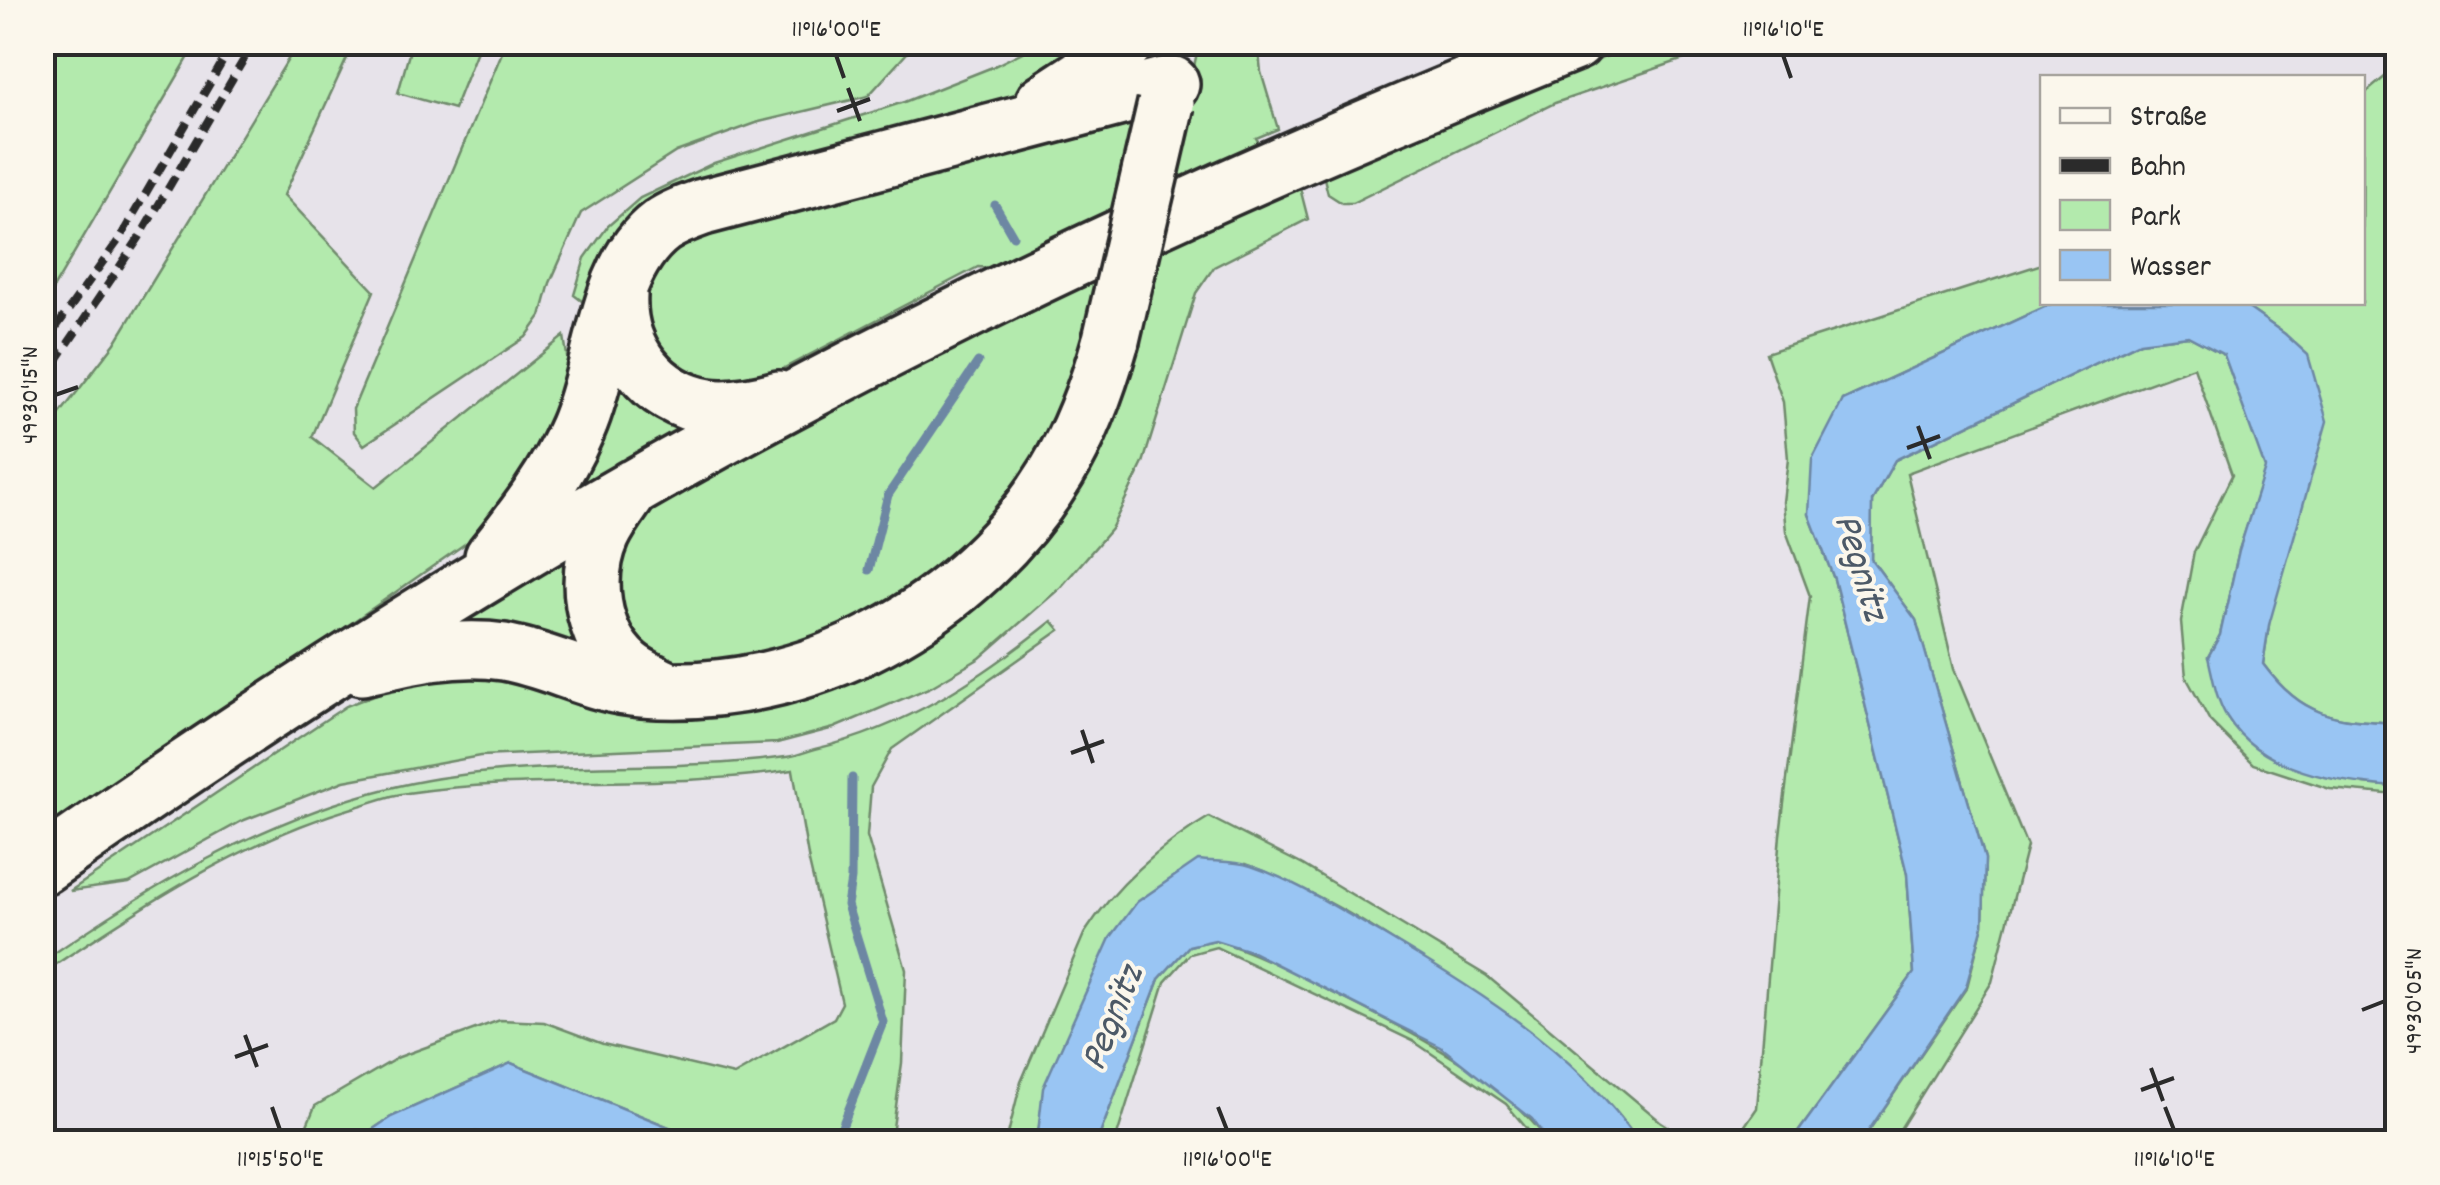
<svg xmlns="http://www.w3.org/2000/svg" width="2440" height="1185" font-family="Dekko,sans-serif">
	<rect width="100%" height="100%" fill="#e7e3ea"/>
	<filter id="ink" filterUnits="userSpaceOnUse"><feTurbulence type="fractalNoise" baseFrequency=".01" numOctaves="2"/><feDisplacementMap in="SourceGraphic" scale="20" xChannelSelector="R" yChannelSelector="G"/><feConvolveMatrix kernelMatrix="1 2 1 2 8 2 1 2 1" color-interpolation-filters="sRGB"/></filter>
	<g filter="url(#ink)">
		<!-- green -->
		<path fill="#b3eaad" stroke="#6f8a6c" stroke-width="2.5" d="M 43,42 L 197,43 L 43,306 L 42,43 Z
			M 898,42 L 907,53 L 868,96 L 759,122 L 676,152 L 581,213 L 550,283 L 541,316 L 526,337 L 364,445 L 354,432 L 353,409 L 506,43 Z
			M 298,43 L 354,43 L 284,195 L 374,291 L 312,437 L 376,487 L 564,336 L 573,395 L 526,490 L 469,541 L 43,838 L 42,437 L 115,343 Z
			M 412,43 L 480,43 L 454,109 L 398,93 Z
			M 1041,43 L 1090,43 L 1053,74 L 994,107 L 653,205 L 602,256 L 587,305 L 574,295 L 585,258 L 608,226 L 640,198 L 714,163 L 904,102 L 990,68 Z
			M 1199,43 L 1258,43 L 1261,72 L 1278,129 L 1256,138 L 1260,144 L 1169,184 Z
			M 1639,43 L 1731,43 L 1555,103 L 1352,203 L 1342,203 L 1328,194 L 1323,174 Z
			M 2392,71 L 2398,81 L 2397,723 C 2334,720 2303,718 2263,664 L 2269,625 L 2285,334 L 2241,303 L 2362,302 L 2363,95 Z
			M 1141,104 L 1117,215 L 997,268 L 978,267 L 746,388 L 668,379 L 639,300 L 653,265 L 683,238 Z
			M 1299,184 L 1308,219 L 1214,267 L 1196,293 L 1143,463 L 1111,529 L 1060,588 L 980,658 L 931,687 L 834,728 L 777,743 L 480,756 L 344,781 L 242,821 L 129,883 L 70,891 L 346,706 L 417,678 L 470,670 L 578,695 L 938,627 L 1155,246 Z
			M 2042,264 L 2042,302 L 2053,303 L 1843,400 L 1809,514 L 1834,579 L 1907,874 L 1914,973 L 1791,1142 L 1708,1142 L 1744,1127 L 1757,1108 L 1780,835 L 1810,596 L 1786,531 L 1783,502 L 1788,459 L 1783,402 L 1766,353 Z
			M 1103,267 L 1082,350 L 1049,441 L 992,521 L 927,585 L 855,631 L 716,672 L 650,661 L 606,611 L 615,543 L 646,510 L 678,490 Z
			M 2188,336 L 2224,355 L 2266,468 L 2239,550 L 2220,635 L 2208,657 L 2364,784 L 2397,787 L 2397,795 L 2330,789 L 2253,764 L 2210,721 L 2186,677 L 2181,622 L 2194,552 L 2232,475 L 2194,367 L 1907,473 L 1954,669 L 2027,846 L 1992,982 L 1892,1142 L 1861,1142 L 1967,987 L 1983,925 L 1985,859 L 1916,620 L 1871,559 L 1872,501 L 1895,460 L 2140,342 Z
			M 607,362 L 700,427 L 549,518 Z
			M 570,550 L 597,653 L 436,629 Z
			M 1052,621 L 1060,630 L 892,749 L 871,787 L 867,836 L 906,970 L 902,1063 L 891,1142 L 706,1142 L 511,1063 L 391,1117 L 354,1142 L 300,1142 L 315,1106 L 399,1057 L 500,1020 L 544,1022 L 603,1044 L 734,1075 L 834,1018 L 842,1003 L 809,862 L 793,770 C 665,790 535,774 407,793 C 390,795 373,802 356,807 C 242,840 141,907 43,973 L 43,961 C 148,888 261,820 386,789 C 518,755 653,775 786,757 C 795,756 805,752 815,749 C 906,728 981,678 1052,621 Z
			M 1209,817 L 1303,865 L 1487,976 L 1660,1121 L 1692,1142 L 1639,1142 C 1589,1068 1510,1017 1435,968 C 1375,928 1314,889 1246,864 L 1044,1088 L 1037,1142 L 1006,1142 L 1021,1082 L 1084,934 C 1114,887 1161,845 1209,817 Z
			M 1215,940 C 1258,953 1296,974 1335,994 C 1412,1033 1496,1072 1549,1142 L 1538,1142 L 1506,1104 L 1413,1041 L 1216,947 L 1190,954 L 1165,982 L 1115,1142 L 1097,1142 L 1159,979 L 1189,946 Z"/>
		<!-- water -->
		<path fill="#99c5f3" stroke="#6d87a3" stroke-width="2.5" d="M 2053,303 L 2241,303 L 2285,334 L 2308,355 L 2327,421 L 2269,625 L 2263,664 C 2303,718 2335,720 2397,723 L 2397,787 C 2339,783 2261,772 2227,717 C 2216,699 2213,678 2208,657 L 2220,635 L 2239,550 L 2265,468 L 2224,355 L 2188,336 L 2140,342 L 1895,460 L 1872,501 L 1871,559 L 1916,620 L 1985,859 L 1983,925 L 1966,987 L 1861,1142 L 1791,1142 L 1914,973 L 1907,874 L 1834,579 L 1809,514 L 1812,460 L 1843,400 Z
			M 1198,860 C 1215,862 1235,861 1251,866 C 1290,879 1324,900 1360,921 C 1457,977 1576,1048 1639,1142 L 1549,1142 L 1532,1119 L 1441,1047 L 1250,951 L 1215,940 L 1189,946 L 1159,979 L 1097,1142 L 1037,1142 L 1043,1088 L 1110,938 L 1137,902 Z
			M 511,1063 L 706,1142 L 538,1142 L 517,1134 L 475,1132 L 442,1142 L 354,1142 L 391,1117 Z"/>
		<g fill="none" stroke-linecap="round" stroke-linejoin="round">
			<!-- stream -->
			<path stroke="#6d87a3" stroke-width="9" d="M 995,205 L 1013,236
				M 869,570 L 888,495 L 978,362
				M 836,1142 L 883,1022 L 847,905 L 851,879 L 852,778"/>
			<!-- primary casing -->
			<g stroke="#2b2b2b" stroke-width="62">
				<path id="primary" d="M 1044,102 L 1096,68 L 1126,42
					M 619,295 C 616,350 653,398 708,407 C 731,410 757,405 779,399
					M 632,488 C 622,503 610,518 602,535 C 584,576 590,634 626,666 C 637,676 653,682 666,689
					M 493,557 C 526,516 556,477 577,428 C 604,367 605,268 661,226 C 674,217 689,212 703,207 L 1171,84
					M 362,667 C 409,656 455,645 504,652 C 551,660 594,686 642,689 C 807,702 972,612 1057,472 C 1082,431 1098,386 1111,340
					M 42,866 C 289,693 543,531 809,391 C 1058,260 1314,146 1575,42"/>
			</g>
			<!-- primary -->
			<use href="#primary" stroke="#fbf7ec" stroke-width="55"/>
			<!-- rail -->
			<path stroke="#2b2b2b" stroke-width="8" stroke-dasharray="15 8" stroke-linecap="butt" d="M 42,347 L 118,241 L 234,42
				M 42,382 L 139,238 L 254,42"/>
			<!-- primary-bridge casing -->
			<g stroke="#2b2b2b" stroke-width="62" stroke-linecap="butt">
				<path id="primary-bridge" d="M 1111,340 L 1166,104"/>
			</g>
			<!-- primary-bridge -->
			<use href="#primary-bridge" stroke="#fbf7ec" stroke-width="55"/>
		</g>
	</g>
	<!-- ticks -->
	<path fill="none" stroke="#2b2b2b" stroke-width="4" d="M 836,55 L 844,78M 1783,55 L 1791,78M 848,88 L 860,121M 837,111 L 870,99M 55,395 L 78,387M 1918,426 L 1930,459M 1907,448 L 1940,436M 1082,730 L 1093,763M 1071,753 L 1104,741M 2362,1010 L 2385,1001M 245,1035 L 257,1067M 235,1057 L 268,1045M 2151,1068 L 2163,1101M 2141,1090 L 2174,1078M 272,1107 L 280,1130M 1218,1107 L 1227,1130M 2165,1107 L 2174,1130"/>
	<g text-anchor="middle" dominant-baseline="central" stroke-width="8" stroke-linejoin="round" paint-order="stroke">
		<!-- water labels -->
		<g font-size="40" font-style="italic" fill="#4c5967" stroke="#fbf7ec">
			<text transform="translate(1858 568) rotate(73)">Pegnitz</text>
			<text transform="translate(1115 1019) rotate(-68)">Pegnitz</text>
		</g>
	</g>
	<!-- margin -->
	<rect width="2440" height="1185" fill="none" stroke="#fbf7ec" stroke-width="110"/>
	<!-- legend -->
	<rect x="2040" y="75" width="325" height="230" fill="#fbf7ec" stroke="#a8a59f" stroke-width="2.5"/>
	<rect x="2060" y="108" width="50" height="15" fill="#fbf7ec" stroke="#a8a59f" stroke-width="2.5"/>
	<text x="2130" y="125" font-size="30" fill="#2b2b2b">Straße</text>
	<rect x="2060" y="158" width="50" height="15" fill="#2b2b2b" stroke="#a8a59f" stroke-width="2.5"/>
	<text x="2130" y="175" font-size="30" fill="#2b2b2b">Bahn</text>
	<rect x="2060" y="200" width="50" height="30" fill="#b3eaad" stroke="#a8a59f" stroke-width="2.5"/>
	<text x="2130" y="225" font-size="30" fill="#2b2b2b">Park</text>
	<rect x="2060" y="250" width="50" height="30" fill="#99c5f3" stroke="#a8a59f" stroke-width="2.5"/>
	<text x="2130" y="275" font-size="30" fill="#2b2b2b">Wasser</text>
	<rect x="55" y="55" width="2330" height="1075" fill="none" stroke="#2b2b2b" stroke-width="4"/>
	<g font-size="25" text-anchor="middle" fill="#2b2b2b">
		<text x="836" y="36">11°16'00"E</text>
		<text x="1783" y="36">11°16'10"E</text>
		<text transform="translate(28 395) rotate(-90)" y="9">49°30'15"N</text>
		<text transform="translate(2412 1001) rotate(-90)" y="9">49°30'05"N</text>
		<text x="280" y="1166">11°15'50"E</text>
		<text x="1227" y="1166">11°16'00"E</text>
		<text x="2174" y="1166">11°16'10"E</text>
	</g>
</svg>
